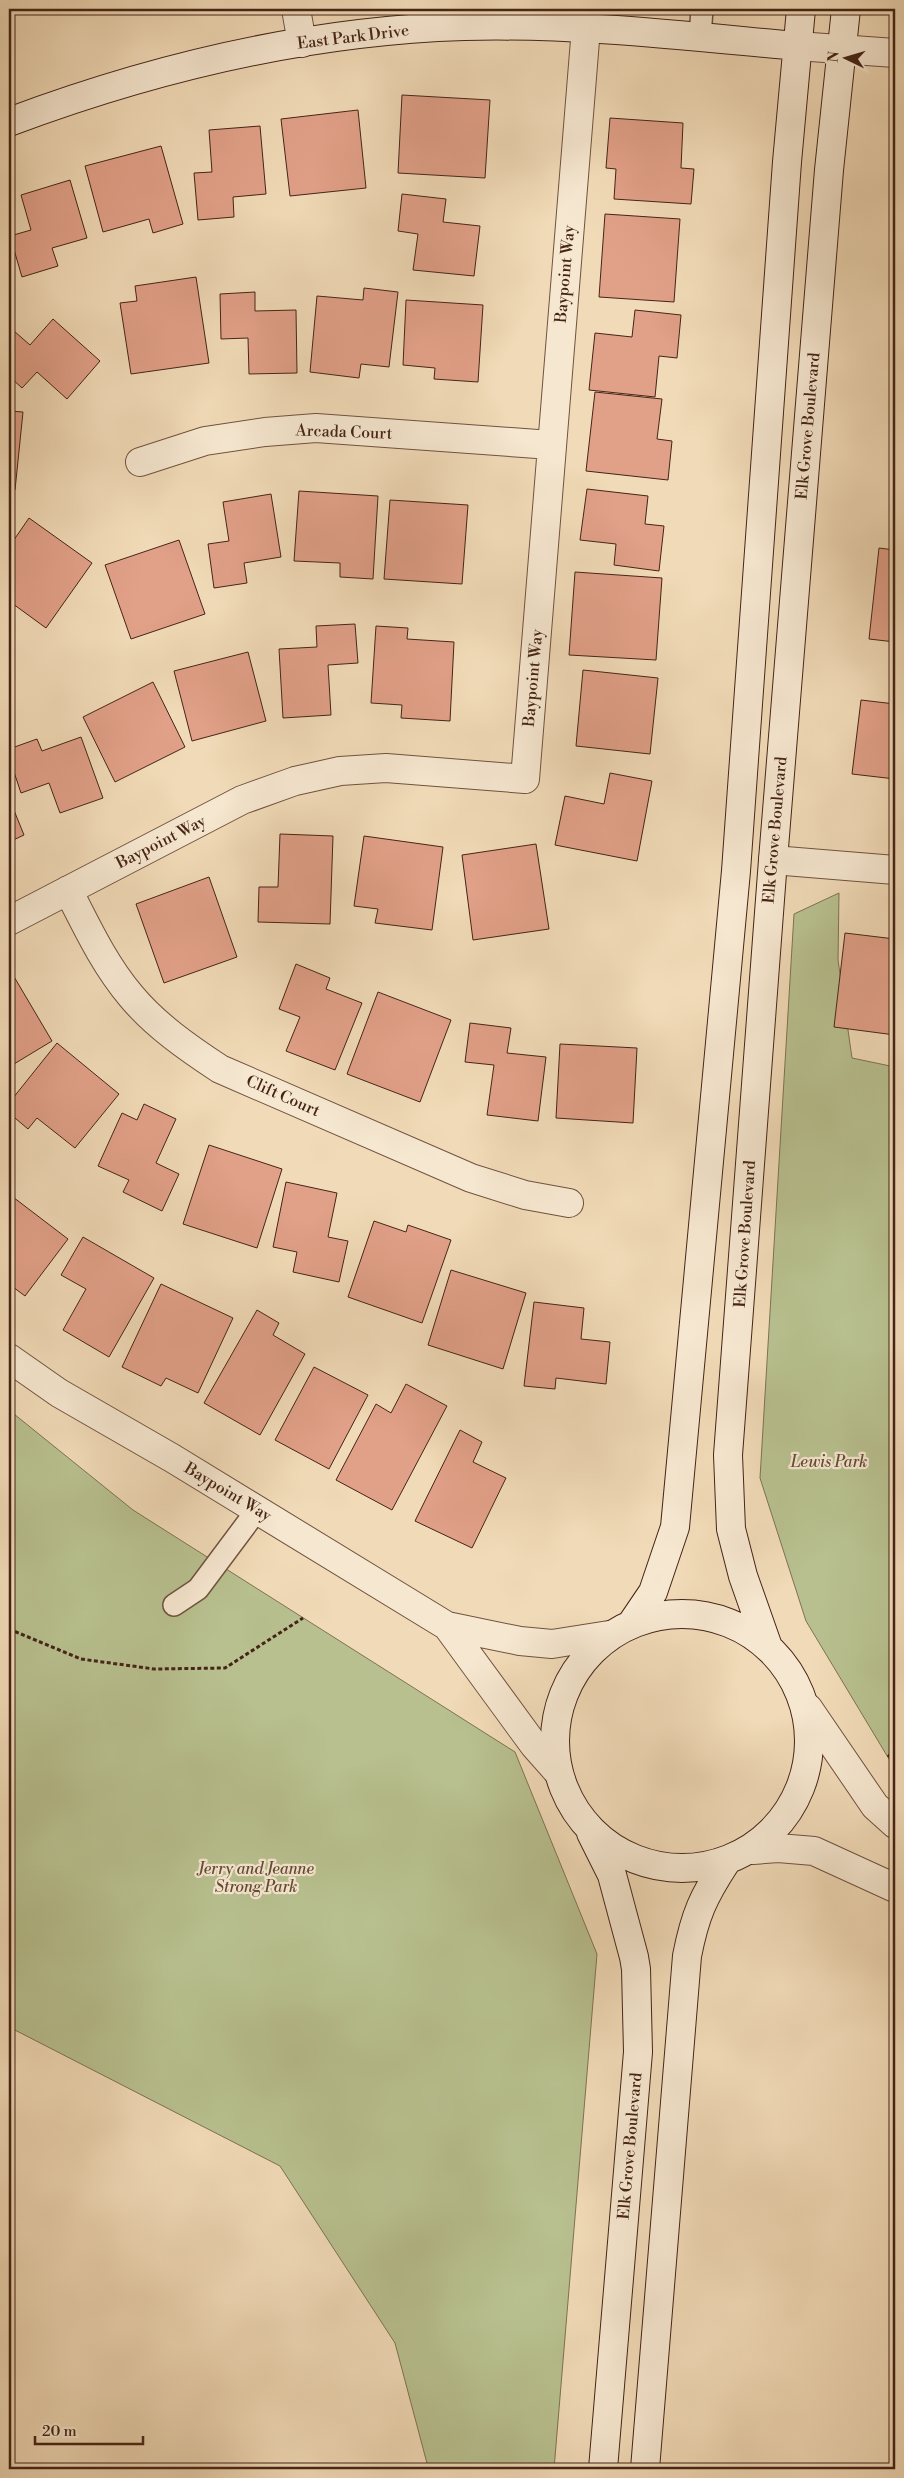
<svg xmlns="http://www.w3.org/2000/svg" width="904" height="2478" font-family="'Libre Bodoni',serif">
	<rect width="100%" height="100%" fill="#f1dab7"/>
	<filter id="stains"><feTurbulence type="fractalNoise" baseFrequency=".004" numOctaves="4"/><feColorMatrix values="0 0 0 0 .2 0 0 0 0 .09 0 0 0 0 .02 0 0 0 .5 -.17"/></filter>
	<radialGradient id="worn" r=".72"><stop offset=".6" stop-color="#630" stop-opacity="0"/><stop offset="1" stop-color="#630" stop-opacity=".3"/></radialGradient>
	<!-- green -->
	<path fill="#b8c08f" stroke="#7e7253" d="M 839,893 L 838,960 L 852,1058 L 895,1067 L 895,1769 L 806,1621 L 760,1478 L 794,914 Z
		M 9,1410 L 133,1510 L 515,1752 L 597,1954 L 554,2469 L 426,2469 L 428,2467 L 395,2343 L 280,2166 L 9,2027 Z"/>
	<!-- building -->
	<path fill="#e1a088" stroke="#452417" d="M 402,95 L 490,100 L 485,178 L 398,173 Z
		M 358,110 L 366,188 L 290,196 L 281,119 Z
		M 610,118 L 683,123 L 681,168 L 694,169 L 691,204 L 614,199 L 616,169 L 606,168 Z
		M 260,126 L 266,194 L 233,197 L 234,217 L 198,220 L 194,173 L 212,172 L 209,130 Z
		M 161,146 L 183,224 L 153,233 L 149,219 L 103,232 L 85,166 Z
		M 70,180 L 87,238 L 52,248 L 58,266 L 22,277 L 10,236 L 31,230 L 21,195 Z
		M 402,194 L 446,199 L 443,222 L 480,226 L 474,276 L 413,270 L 418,234 L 398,231 Z
		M 605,214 L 680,219 L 674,302 L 599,297 Z
		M 196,277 L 209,363 L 131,374 L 120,303 L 137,301 L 135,286 Z
		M 364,288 L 398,292 L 389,367 L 361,364 L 359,378 L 310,372 L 317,296 L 363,300 Z
		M 255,292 L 255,311 L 296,310 L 297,373 L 249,374 L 248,338 L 221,339 L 220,294 Z
		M 406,300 L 483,305 L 478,382 L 434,379 L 435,368 L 403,365 Z
		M 635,310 L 681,315 L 677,358 L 659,356 L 655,397 L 589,390 L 595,333 L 632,337 Z
		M 53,319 L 100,361 L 67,399 L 37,372 L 22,388 L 9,376 L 9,337 L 14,331 L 30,345 Z
		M 595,392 L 662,399 L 657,439 L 672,441 L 668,480 L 586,471 Z
		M 9,411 L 23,412 L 15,490 L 9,490 Z
		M 587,489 L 648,496 L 645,524 L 664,526 L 659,571 L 614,565 L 616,544 L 580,540 Z
		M 299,491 L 378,496 L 373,579 L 340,577 L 340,563 L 294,561 Z
		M 271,494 L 281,557 L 244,563 L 247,583 L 214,588 L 208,544 L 229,541 L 223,502 Z
		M 390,500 L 468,505 L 462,584 L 384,579 Z
		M 29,518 L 92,563 L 46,628 L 9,601 L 9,547 Z
		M 179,540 L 205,614 L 131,639 L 105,565 Z
		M 879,548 L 895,550 L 895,642 L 869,639 Z
		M 575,572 L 662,578 L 656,660 L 569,655 Z
		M 355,624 L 358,663 L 328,665 L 331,715 L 283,718 L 279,649 L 317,647 L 316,626 Z
		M 376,626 L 408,628 L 407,639 L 454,642 L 450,721 L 401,718 L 402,705 L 371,703 Z
		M 248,652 L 266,721 L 192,741 L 174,671 Z
		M 583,670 L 658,678 L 650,754 L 576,746 Z
		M 153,682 L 185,747 L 115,782 L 83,717 Z
		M 861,700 L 895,704 L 895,779 L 852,774 Z
		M 81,737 L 103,798 L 60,813 L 49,783 L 21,793 L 9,757 L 9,749 L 37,739 L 42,751 Z
		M 610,773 L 652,781 L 637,861 L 555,845 L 565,796 L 604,804 Z
		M 9,798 L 24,835 L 9,842 Z
		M 280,834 L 333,836 L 330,924 L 258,922 L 259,887 L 278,887 Z
		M 364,836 L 443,847 L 432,930 L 375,923 L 378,909 L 354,906 Z
		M 536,844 L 549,929 L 473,940 L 462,855 Z
		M 209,877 L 237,957 L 164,983 L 136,904 Z
		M 845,933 L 895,939 L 895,1035 L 834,1027 Z
		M 296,964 L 330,978 L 326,989 L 362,1003 L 335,1070 L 286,1051 L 300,1017 L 279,1009 Z
		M 13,975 L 52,1041 L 9,1067 L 9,978 Z
		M 378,992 L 451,1020 L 420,1102 L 347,1074 Z
		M 470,1023 L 511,1028 L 507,1053 L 546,1057 L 538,1121 L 487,1115 L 494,1065 L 465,1062 Z
		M 57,1043 L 119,1094 L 75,1148 L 37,1118 L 28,1129 L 9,1113 L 9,1103 Z
		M 560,1044 L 637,1048 L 633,1123 L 556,1118 Z
		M 144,1104 L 176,1119 L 156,1163 L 179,1174 L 162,1211 L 123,1192 L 129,1180 L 98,1166 L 122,1113 L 137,1120 Z
		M 209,1145 L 282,1169 L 257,1248 L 183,1224 Z
		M 286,1182 L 337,1193 L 328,1237 L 348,1241 L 339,1282 L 293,1272 L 297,1252 L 273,1247 Z
		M 9,1194 L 68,1239 L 25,1296 L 9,1284 Z
		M 374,1221 L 406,1232 L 408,1225 L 451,1240 L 422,1323 L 348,1297 Z
		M 83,1237 L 154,1278 L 109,1357 L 63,1330 L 86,1289 L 61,1275 Z
		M 451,1270 L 526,1293 L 503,1369 L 428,1345 Z
		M 161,1284 L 233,1318 L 198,1393 L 166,1378 L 161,1386 L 122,1367 Z
		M 534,1302 L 584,1308 L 581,1339 L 610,1342 L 606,1384 L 556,1378 L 555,1389 L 524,1386 Z
		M 257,1310 L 279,1323 L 273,1335 L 305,1354 L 260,1435 L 204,1403 Z
		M 314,1367 L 368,1395 L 329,1469 L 275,1440 Z
		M 406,1384 L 447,1406 L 392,1510 L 336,1480 L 376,1404 L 391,1413 Z
		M 460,1430 L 482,1442 L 473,1462 L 506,1478 L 472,1548 L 415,1521 Z"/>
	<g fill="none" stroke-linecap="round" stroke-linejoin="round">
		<!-- lane casing -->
		<g stroke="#70523f" stroke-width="24">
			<path id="lane" d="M 700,37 L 702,9
				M 174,1605 L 198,1589 L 257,1510"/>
		</g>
		<!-- street casing -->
		<g stroke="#70523f" stroke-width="30">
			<path id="street" d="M 296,9 L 302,43
				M 797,46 L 895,53
				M 140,462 L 205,441 L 265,432 L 316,428 L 551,445
				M 773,860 L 895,870
				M 68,890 C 87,927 104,964 131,996 C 155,1025 188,1048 220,1069 L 471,1178 L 525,1195 L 569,1203
				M 9,921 L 242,800 L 295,781 L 340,771 L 386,768 L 525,779 L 586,28
				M 9,1358 L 59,1393 L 172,1458 L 447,1626 L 520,1641 L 552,1644 L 609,1635
				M 447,1626 L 534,1745 L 557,1771
				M 808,1708 L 875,1806 L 895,1824
				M 753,1850 L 778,1848 L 814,1851 L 895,1888"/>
		</g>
		<!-- secondary casing -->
		<g stroke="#452417" stroke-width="30">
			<path id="secondary" d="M 9,122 C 153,68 309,31 464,26 C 575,23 686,36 797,46
				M555 1741a127 127 0 1 1 254 0a127 127 0 1 1-254 0Z
				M 632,1623 L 653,1592 L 675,1527 L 736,871 L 787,162 L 801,9
				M 768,1647 L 743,1576 L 731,1529 L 728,1455 L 773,860 L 829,170 L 846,9
				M 591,1833 L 612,1875 L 634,1957 L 636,1969 L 638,2052 L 603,2469
				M 645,2469 L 687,1956 C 695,1915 703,1897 726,1862"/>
		</g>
		<!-- path -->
		<path stroke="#452417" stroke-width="3" stroke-dasharray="4 2.5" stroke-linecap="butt" d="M 9,1629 L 81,1659 L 154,1669 L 225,1668 L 303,1618
			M 888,1757 L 895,1749"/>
		<!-- lane -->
		<use href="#lane" stroke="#f6e7d0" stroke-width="21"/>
		<!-- street -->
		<use href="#street" stroke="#f6e7d0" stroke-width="28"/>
		<!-- secondary -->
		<use href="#secondary" stroke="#f6e7d0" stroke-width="28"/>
	</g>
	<g text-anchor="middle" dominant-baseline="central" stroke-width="4.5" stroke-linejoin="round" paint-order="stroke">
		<!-- street labels -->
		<g font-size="16" fill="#452417" stroke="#f6e7d0">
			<text transform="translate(353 37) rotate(-7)">East Park Drive</text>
			<text transform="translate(565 274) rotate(-85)">Baypoint Way</text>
			<text transform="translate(808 426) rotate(-85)">Elk Grove Boulevard</text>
			<text transform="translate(344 432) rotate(2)">Arcada Court</text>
			<text transform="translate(533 678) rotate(-85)">Baypoint Way</text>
			<text transform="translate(775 830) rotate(-85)">Elk Grove Boulevard</text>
			<text transform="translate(161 842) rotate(-27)">Baypoint Way</text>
			<text transform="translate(283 1096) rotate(24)">Clift Court</text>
			<text transform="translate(745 1234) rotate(-86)">Elk Grove Boulevard</text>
			<text transform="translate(228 1492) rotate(31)">Baypoint Way</text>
			<text transform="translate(630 2146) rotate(-85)">Elk Grove Boulevard</text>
		</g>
		<!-- park labels -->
		<g font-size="16" font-style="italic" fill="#624b35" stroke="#f6e7d0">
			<text x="829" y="1462">Lewis Park</text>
			<text x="256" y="1869">Jerry and Jeanne<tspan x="256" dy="18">Strong Park</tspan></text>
		</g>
	</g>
	<!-- margin -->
	<rect width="904" height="2478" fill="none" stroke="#f1dab7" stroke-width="30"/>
	<rect x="10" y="10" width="884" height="2458" fill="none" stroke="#452417" stroke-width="2.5"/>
	<rect x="15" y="15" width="874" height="2448" fill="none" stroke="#452417"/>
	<!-- north arrow -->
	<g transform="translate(846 58) rotate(275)" stroke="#f6e7d0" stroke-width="4" paint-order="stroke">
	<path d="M0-4L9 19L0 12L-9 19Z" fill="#452417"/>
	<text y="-8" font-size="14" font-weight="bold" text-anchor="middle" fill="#452417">N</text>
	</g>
	<!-- scale -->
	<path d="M35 2436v8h108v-8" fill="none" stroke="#452417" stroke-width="2.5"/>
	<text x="42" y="2436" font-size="15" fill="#452417" stroke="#f6e7d0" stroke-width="4" paint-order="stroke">20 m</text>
	<rect width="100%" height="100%" filter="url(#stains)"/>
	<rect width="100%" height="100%" fill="url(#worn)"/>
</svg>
